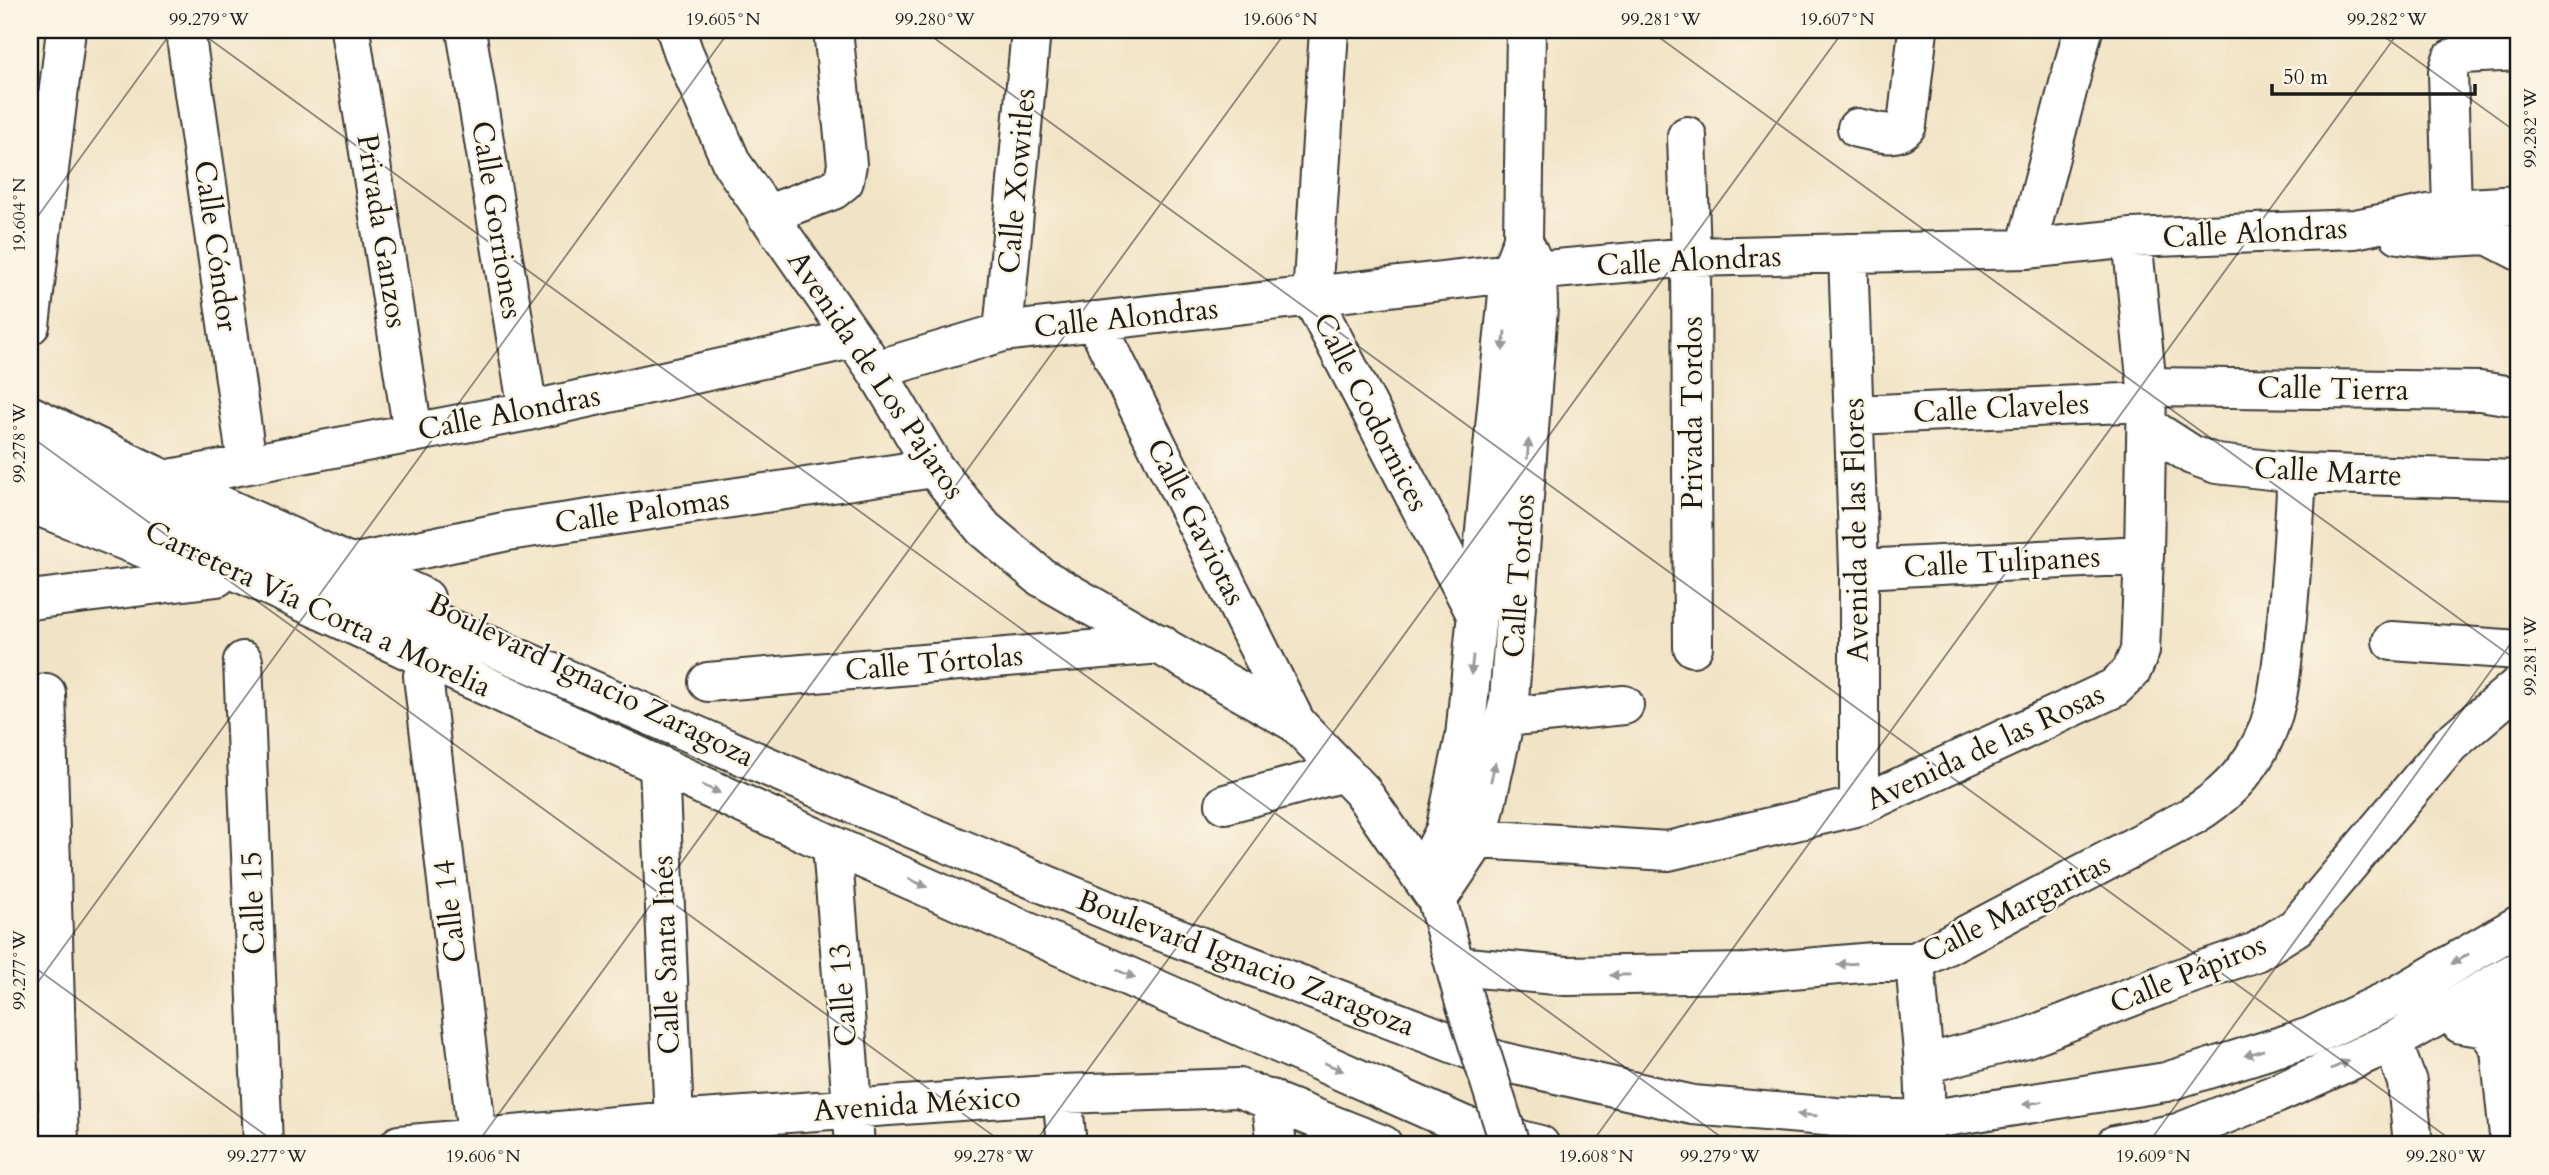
<svg xmlns="http://www.w3.org/2000/svg" width="2549" height="1175" font-family="Cardo,serif">
	<rect width="100%" height="100%" fill="#fcf5e5"/>
	<filter id="ink" filterUnits="userSpaceOnUse"><feTurbulence type="fractalNoise" baseFrequency=".0143" numOctaves="2"/><feDisplacementMap in="SourceGraphic" scale="14" xChannelSelector="R" yChannelSelector="G"/><feConvolveMatrix kernelMatrix="1 2 1 2 8 2 1 2 1" color-interpolation-filters="sRGB"/></filter>
	<filter id="wash" filterUnits="userSpaceOnUse"><feTurbulence type="fractalNoise" baseFrequency=".00686" numOctaves="4" result="noise"/><feDisplacementMap in="SourceGraphic" scale="28" xChannelSelector="R" yChannelSelector="G"/><feGaussianBlur stdDeviation="1.57" result="paint"/><feColorMatrix in="noise" values="0 0 0 0 0 0 0 0 0 0 0 0 0 0 0 0 0 1.4 0 .05"/><feComposite in="paint" operator="in"/></filter>
	<g filter="url(#wash)">
		<rect width="100%" height="100%" fill="#f1e3c5"/>
	</g>
	<g filter="url(#ink)">
		<g fill="none" stroke-linecap="round" stroke-linejoin="round">
			<!-- minor casing -->
			<g stroke="#3c3a35" stroke-width="42">
				<path id="minor" d="M 185,30 L 247,463
					M 350,30 L 413,433
					M 466,30 L 528,411
					M 1329,30 L 1312,298 L 1477,616
					M 1857,128 C 1874,131 1896,140 1907,125 L 1918,30
					M 1687,136 L 1691,257 L 1693,647
					M 2452,209 L 2448,72 L 2452,59 L 2463,54 L 2519,51
					M 766,215 L 833,190 L 844,181 L 847,164 L 833,30
					M 2399,234 L 2431,238 L 2488,235 L 2519,251
					M 2026,249 L 2083,30
					M 1848,253 L 1859,569 L 1859,806
					M 1095,321 L 1296,723
					M 30,325 L 66,30
					M 1003,332 L 1031,30
					M 876,370 L 1003,332 L 1510,273 L 1691,257 L 2026,249 L 2132,238 L 2355,229 L 2452,209 L 2519,205
					M 2147,387 L 2480,391 L 2519,397
					M 30,415 L 165,480 L 425,598
					M 1855,415 L 2146,402
					M 2147,426 L 2192,455 L 2217,464 L 2297,473 L 2519,480
					M 165,480 L 528,411 L 852,339
					M 30,503 L 161,555
					M 351,564 L 508,531 L 934,468
					M 1859,569 L 2144,555
					M 30,600 L 217,577
					M 2392,641 L 2519,650
					M 243,661 L 263,1145
					M 423,676 L 478,1145
					M 708,682 L 1161,644
					M 46,693 L 59,1145
					M 1506,717 L 1624,705
					M 659,765 L 675,1145
					M 1225,804 L 1344,772
					M 1445,831 L 1478,839 L 1668,851 L 1859,806 L 2114,688 L 2131,672 L 2140,651 L 2144,555 L 2147,387 L 2132,238
					M 832,845 L 855,1145
					M 1421,877 L 1445,831 L 1465,737 L 1510,273 L 1523,239 L 1526,30
					M 1437,900 L 1478,839 L 1509,700 L 1538,307 L 1537,271 L 1526,247
					M 1915,962 L 1924,1064 L 1926,1120
					M 1456,966 L 1566,976 L 1747,973 L 1873,962 L 1915,962 L 2192,816 C 2220,799 2243,778 2259,748 C 2277,716 2280,681 2284,645 C 2291,588 2294,531 2297,473
					M 2461,1024 L 2487,1028 L 2519,1012
					M 2487,1028 L 2500,1049 L 2510,1145
					M 2392,1042 L 2407,1082 L 2413,1145
					M 1924,1064 L 2026,1038 L 2177,979 L 2256,952 L 2296,927 L 2450,744 L 2519,685
					M 1062,1094 L 1067,1145
					M 1271,1099 L 1277,1145
					M 399,1145 L 673,1121 L 1062,1094 L 1239,1088 L 1383,1145"/>
			</g>
			<!-- major casing -->
			<g stroke="#3c3a35" stroke-width="42">
				<path id="major" d="M 676,30 L 683,51 L 732,164 L 876,370 L 934,468 L 984,529 L 1041,577 L 1296,723 L 1361,790 L 1437,900 L 1464,999
					M 30,445 L 136,488 L 327,575 L 861,807 L 1121,916 L 1499,1061 L 1693,1105 L 1836,1117 L 1926,1120 L 2166,1082 L 2310,1037 L 2397,996 L 2519,925
					M 30,480 L 62,491 L 832,845 L 1465,1126 L 1540,1145
					M 2115,1145 L 2178,1133 L 2276,1094 L 2392,1042 L 2519,970"/>
			</g>
			<!-- minor -->
			<use href="#minor" stroke="#fff" stroke-width="38"/>
			<!-- major -->
			<use href="#major" stroke="#fff" stroke-width="38"/>
			<!-- major-bridge casing -->
			<g stroke="#3c3a35" stroke-width="42" stroke-linecap="butt">
				<path id="major-bridge" d="M 1464,999 L 1510,1145"/>
			</g>
			<!-- major-bridge -->
			<use href="#major-bridge" stroke="#fff" stroke-width="38"/>
		</g>
		<!-- one-way arrows -->
		<defs><path id="oneway-solid" d="M-6-.8H1V-3.2L6.5 0L1 3.2V.8H-6Z" transform="scale(1.75)"/></defs>
		<g fill="#999">
			<use href="#oneway-solid" transform="translate(1504 341) rotate(96)"/>
			<use href="#oneway-solid" transform="translate(1528 449) rotate(-86)"/>
			<use href="#oneway-solid" transform="translate(1472 665) rotate(96)"/>
			<use href="#oneway-solid" transform="translate(1493 772) rotate(-77)"/>
			<use href="#oneway-solid" transform="translate(711 789) rotate(25)"/>
			<use href="#oneway-solid" transform="translate(918 883) rotate(24)"/>
			<use href="#oneway-solid" transform="translate(2460 959) rotate(150)"/>
			<use href="#oneway-solid" transform="translate(1847 964) rotate(175)"/>
			<use href="#oneway-solid" transform="translate(1126 974) rotate(24)"/>
			<use href="#oneway-solid" transform="translate(1620 975) rotate(179)"/>
			<use href="#oneway-solid" transform="translate(2254 1053) rotate(163)"/>
			<use href="#oneway-solid" transform="translate(2340 1065) rotate(-24)"/>
			<use href="#oneway-solid" transform="translate(1334 1067) rotate(24)"/>
			<use href="#oneway-solid" transform="translate(2033 1103) rotate(171)"/>
			<use href="#oneway-solid" transform="translate(1807 1115) rotate(-175)"/>
		</g>
	</g>
	<!-- ticks -->
	<path fill="none" stroke="#1c1c1c" stroke-width="2" stroke-opacity="0.45" d="M 197,30 L 1732,1145M 923,30 L 2458,1145M 1649,30 L 2519,662M 2375,30 L 2519,134M 30,227 L 173,30M 30,436 L 1006,1145M 30,964 L 279,1145M 30,993 L 730,30M 476,1145 L 1287,30M 1033,1145 L 1844,30M 1590,1145 L 2400,30M 2147,1145 L 2519,632"/>
	<g text-anchor="middle" dominant-baseline="central" stroke-width="5" stroke-linejoin="round" paint-order="stroke">
		<!-- street labels -->
		<g font-size="30" fill="#1c1c1c" stroke="#fcf5e5">
			<text transform="translate(1017 181) rotate(-85)">Calle Xowitles</text>
			<text transform="translate(497 220) rotate(81)">Calle Gorriones</text>
			<text transform="translate(382 231) rotate(81)">Privada Ganzos</text>
			<text transform="translate(2255 233) rotate(-3)">Calle Alondras</text>
			<text transform="translate(216 246) rotate(82)">Calle Cóndor</text>
			<text transform="translate(1689 261) rotate(-3)">Calle Alondras</text>
			<text transform="translate(1126 318) rotate(-6)">Calle Alondras</text>
			<text transform="translate(876 375) rotate(56)">Avenida de Los Pajaros</text>
			<text transform="translate(2333 389) rotate(1)">Calle Tierra</text>
			<text transform="translate(2001 408) rotate(-3)">Calle Claveles</text>
			<text transform="translate(1371 412) rotate(63)">Calle Codornices</text>
			<text transform="translate(509 413) rotate(-11)">Calle Alondras</text>
			<text transform="translate(1692 413) rotate(-90)">Privada Tordos</text>
			<text transform="translate(2328 472) rotate(3)">Calle Marte</text>
			<text transform="translate(642 511) rotate(-8)">Calle Palomas</text>
			<text transform="translate(1196 522) rotate(63)">Calle Gaviotas</text>
			<text transform="translate(1856 530) rotate(-91)">Avenida de las Flores</text>
			<text transform="translate(2002 562) rotate(-3)">Calle Tulipanes</text>
			<text transform="translate(1519 576) rotate(-86)">Calle Tordos</text>
			<text transform="translate(318 609) rotate(25)">Carretera Vía Corta a Morelia</text>
			<text transform="translate(934 663) rotate(-5)">Calle Tórtolas</text>
			<text transform="translate(591 680) rotate(26)">Boulevard Ignacio Zaragoza</text>
			<text transform="translate(1985 747) rotate(-25)">Avenida de las Rosas</text>
			<text transform="translate(253 903) rotate(-92)">Calle 15</text>
			<text transform="translate(2016 908) rotate(-27)">Calle Margaritas</text>
			<text transform="translate(450 911) rotate(-97)">Calle 14</text>
			<text transform="translate(666 955) rotate(-92)">Calle Santa Inés</text>
			<text transform="translate(1246 963) rotate(21)">Boulevard Ignacio Zaragoza</text>
			<text transform="translate(2188 974) rotate(-22)">Calle Pápiros</text>
			<text transform="translate(843 995) rotate(-94)">Calle 13</text>
			<text transform="translate(917 1104) rotate(-4)">Avenida México</text>
		</g>
	</g>
	<!-- margin -->
	<rect width="2549" height="1175" fill="none" stroke="#fcf5e5" stroke-width="77"/>
	<!-- scale -->
	<path d="M2272 84v10h203v-10" fill="none" stroke="#1c1c1c" stroke-width="3.5"/>
	<text x="2283" y="84" font-size="21" fill="#1c1c1c" stroke="#fcf5e5" stroke-width="5" paint-order="stroke">50 m</text>
	<rect x="38" y="38" width="2472" height="1098" fill="none" stroke="#1c1c1c" stroke-width="2.5"/>
	<g font-size="18" text-anchor="middle" fill="#1c1c1c">
		<text x="209" y="25">99.279°W</text>
		<text x="723" y="25">19.605°N</text>
		<text x="935" y="25">99.280°W</text>
		<text x="1280" y="25">19.606°N</text>
		<text x="1661" y="25">99.281°W</text>
		<text x="1837" y="25">19.607°N</text>
		<text x="2387" y="25">99.282°W</text>
		<text transform="translate(2530 128) rotate(-90)" y="6">99.282°W</text>
		<text transform="translate(19 215) rotate(-90)" y="6">19.604°N</text>
		<text transform="translate(19 443) rotate(-90)" y="6">99.278°W</text>
		<text transform="translate(2530 656) rotate(-90)" y="6">99.281°W</text>
		<text transform="translate(19 970) rotate(-90)" y="6">99.277°W</text>
		<text x="267" y="1162">99.277°W</text>
		<text x="483" y="1162">19.606°N</text>
		<text x="994" y="1162">99.278°W</text>
		<text x="1596" y="1162">19.608°N</text>
		<text x="1720" y="1162">99.279°W</text>
		<text x="2153" y="1162">19.609°N</text>
		<text x="2446" y="1162">99.280°W</text>
	</g>
</svg>
